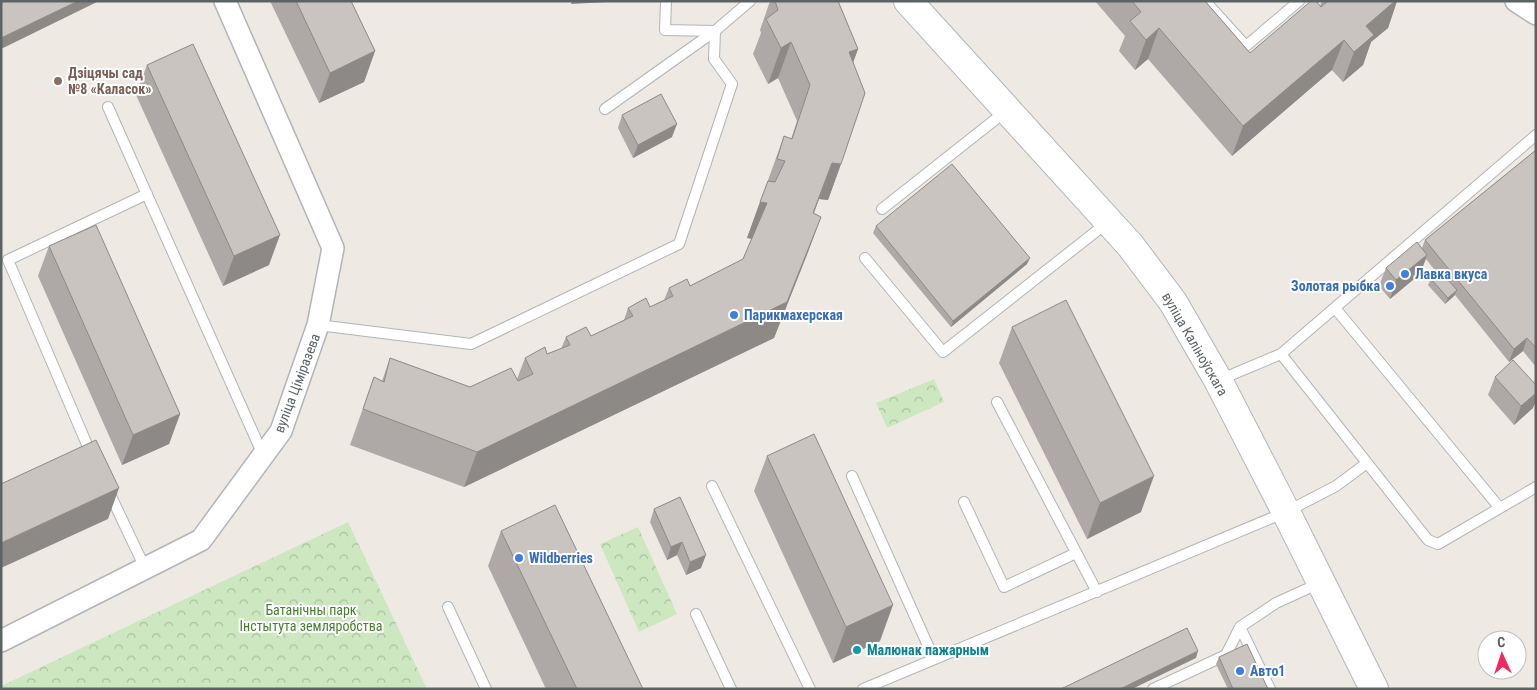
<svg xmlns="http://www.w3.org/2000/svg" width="1537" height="690" font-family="'Roboto Condensed',sans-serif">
	<defs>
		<pattern id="park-crowns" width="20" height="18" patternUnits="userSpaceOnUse" patternTransform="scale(1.25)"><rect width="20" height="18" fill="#cde8c0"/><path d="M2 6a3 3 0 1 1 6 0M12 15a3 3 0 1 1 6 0" fill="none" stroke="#aac0a0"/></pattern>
	</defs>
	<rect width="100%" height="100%" fill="#efe9e4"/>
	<!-- park -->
	<path fill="url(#park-crowns)" d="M 934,379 L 944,402 L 887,428 L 876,403 Z
		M 348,522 L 427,689 L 1,689 L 1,686 Z
		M 638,527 L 677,614 L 639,632 L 600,544 Z"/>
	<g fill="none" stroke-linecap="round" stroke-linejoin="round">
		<!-- lane casing -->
		<g stroke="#b0b5b7" stroke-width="12">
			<path id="lane" d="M 666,1 L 665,30 L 715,31
				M 1205,1 L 1246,46 L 1299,1
				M 108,107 L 263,455
				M 605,109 L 715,31
				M 882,209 L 1006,111
				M 865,258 L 943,352 L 1108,222
				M 1335,308 L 1499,507
				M 318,325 L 471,344 L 679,244 L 732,84 L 714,59 L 715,31 L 750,1
				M 1281,354 L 1428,540 L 1438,544 L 1536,487
				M 1219,380 L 1281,354 L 1536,135
				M 997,402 L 1097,592
				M 88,447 L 8,260 L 147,194
				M 852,476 L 934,659
				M 712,486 L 810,689
				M 109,492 L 145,568
				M 964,502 L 1004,587 L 1076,553
				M 448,607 L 486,689
				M 696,614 L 731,689
				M 863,689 L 1286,512 L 1336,486 L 1367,463
				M 1153,689 L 1226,655 L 1240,627
				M 1270,689 L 1240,627 L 1276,603 L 1320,583"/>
		</g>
		<!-- street casing -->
		<g stroke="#b0b5b7" stroke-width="24">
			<path id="street" d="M 1516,1 L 1536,14
				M 1,641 L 201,540 L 281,431 L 318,325 L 333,248 L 225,1"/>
		</g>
		<!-- secondary casing -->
		<g stroke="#afb5b8" stroke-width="30">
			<path id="secondary" d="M 908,1 L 1130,245 L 1173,302 L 1218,380 L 1286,512 L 1374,689"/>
		</g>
		<!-- lane -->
		<use href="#lane" stroke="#fff" stroke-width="10"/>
		<!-- street -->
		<use href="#street" stroke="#fff" stroke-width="21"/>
		<!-- secondary -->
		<use href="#secondary" stroke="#fff" stroke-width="28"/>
	</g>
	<!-- wall -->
	<path fill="#aea9a6" d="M 270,1 L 351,1 L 375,51 L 364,82 L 319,103 Z
		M 770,1 L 838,1 L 858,49 L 853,63 L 841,164 L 828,200 L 819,199 L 814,213 L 821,217 L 808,252 L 774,338 L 464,487 L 350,445 L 374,377 L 382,381 L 390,358 L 470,387 L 517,379 L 525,358 L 547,354 L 561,349 L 566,337 L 591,336 L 624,320 L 628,308 L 650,307 L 664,300 L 669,288 L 690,286 L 743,259 L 752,239 L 747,238 L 784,136 L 791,139 L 797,121 L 778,78 L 768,84 L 753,54 L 761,33 L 760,30 Z
		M 1095,1 L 1205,1 L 1250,53 L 1320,6 L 1322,1 L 1397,1 L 1388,28 L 1371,42 L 1363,65 L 1343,82 L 1332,70 L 1232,156 L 1148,59 L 1135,70 L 1119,51 L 1125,36 Z
		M 147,65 L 269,265 L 223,286 L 136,95 Z
		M 622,115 L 672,137 L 633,158 L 618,128 Z
		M 1536,150 L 1536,367 L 1523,351 L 1509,362 L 1455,295 L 1445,304 L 1428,285 L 1431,279 L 1437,273 L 1426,259 L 1420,274 L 1390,299 L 1379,286 L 1386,268 L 1422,248 L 1425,240 Z
		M 876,226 L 1027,264 L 951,327 L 873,233 Z
		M 49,246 L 180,414 L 169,444 L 122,465 L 38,276 Z
		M 1012,327 L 1141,512 L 1087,539 L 999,363 Z
		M 1495,377 L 1533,408 L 1514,425 L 1488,395 Z
		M 767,456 L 880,641 L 833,663 L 754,491 Z
		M 680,497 L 701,568 L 686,575 L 677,555 L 667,560 L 650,522 L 654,509 Z
		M 501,531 L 643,689 L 546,689 L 488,566 Z
		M 1219,657 L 1268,689 L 1228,689 L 1216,664 Z"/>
	<!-- shaded-wall -->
	<path fill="#8d8987" d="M 78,1 L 99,1 L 1,49 L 1,38 Z
		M 572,1 L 608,1 L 607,2 L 571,4 Z
		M 1395,1 L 1397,1 L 1388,28 L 1371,42 L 1363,65 L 1343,82 L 1354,52 L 1366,26 Z
		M 1159,28 L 1148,59 L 1135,70 L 1146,40 Z
		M 1344,40 L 1332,70 L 1232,156 L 1243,126 Z
		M 791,42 L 778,78 L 768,84 L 781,48 Z
		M 858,49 L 845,84 L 849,52 Z
		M 375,51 L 364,82 L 319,103 L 330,73 Z
		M 677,124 L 672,137 L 633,158 L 638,145 Z
		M 832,163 L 841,164 L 828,200 L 819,199 L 800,249 Z
		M 760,202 L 767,203 L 754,239 L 747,238 Z
		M 821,217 L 808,252 L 774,338 L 464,487 L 477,452 Z
		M 280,235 L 269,265 L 223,286 L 234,256 Z
		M 1427,255 L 1420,274 L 1390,299 L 1396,280 Z
		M 1030,258 L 1027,264 L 951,327 L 953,321 Z
		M 1457,290 L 1454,296 L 1445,304 L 1448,298 Z
		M 1527,338 L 1523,351 L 1509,362 L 1514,349 Z
		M 1536,393 L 1536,401 L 1533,408 L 1514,425 L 1521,406 Z
		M 180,414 L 169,444 L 122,465 L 133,435 Z
		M 1154,476 L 1141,512 L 1087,539 L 1100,503 Z
		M 119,488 L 108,519 L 1,568 L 1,543 Z
		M 682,542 L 677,555 L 667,560 L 671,547 Z
		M 706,555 L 701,568 L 686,575 L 690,562 Z
		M 893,605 L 880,641 L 833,663 L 846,627 Z
		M 1198,651 L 1196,658 L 1132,689 L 1120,689 Z"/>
	<!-- building -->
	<path fill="#cac4c1" stroke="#8d8987" d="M 1,1 L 78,1 L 1,38 Z
		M 296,1 L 351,1 L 375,51 L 330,73 Z
		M 775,1 L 838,1 L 858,49 L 849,52 L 865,93 L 841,164 L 832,163 L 813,213 L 821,217 L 787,302 L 477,452 L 363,409 L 374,377 L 384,382 L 390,358 L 470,387 L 511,368 L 518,381 L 533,374 L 525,358 L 545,347 L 547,354 L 570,345 L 566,337 L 586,327 L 591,336 L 633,316 L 628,308 L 646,298 L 650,307 L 673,296 L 669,288 L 687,279 L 690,286 L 743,259 L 767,203 L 760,202 L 768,181 L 775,182 L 785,161 L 777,159 L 784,136 L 792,139 L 810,85 L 791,42 L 781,48 L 766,19 L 778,10 Z
		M 1132,1 L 1205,1 L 1250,53 L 1311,1 L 1316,1 L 1321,7 L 1328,1 L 1395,1 L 1366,26 L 1374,35 L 1354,52 L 1344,40 L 1243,126 L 1159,28 L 1146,40 L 1130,21 L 1141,12 Z
		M 193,44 L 280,235 L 234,256 L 147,65 Z
		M 661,94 L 677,124 L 638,145 L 622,115 Z
		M 1536,150 L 1536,348 L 1527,338 L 1514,349 L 1425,240 Z
		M 952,164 L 1030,258 L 953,321 L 876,226 Z
		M 96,225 L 180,414 L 133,435 L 49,246 Z
		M 1417,242 L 1427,255 L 1396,280 L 1386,268 Z
		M 1440,271 L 1457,290 L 1448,298 L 1431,279 Z
		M 1066,300 L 1154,476 L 1100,503 L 1012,327 Z
		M 1513,360 L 1536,385 L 1536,393 L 1521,406 L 1495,377 Z
		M 814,434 L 893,605 L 846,627 L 767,456 Z
		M 96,440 L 119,488 L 1,543 L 1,484 Z
		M 680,497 L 706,555 L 690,562 L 682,542 L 671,547 L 654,509 Z
		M 555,505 L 643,689 L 577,689 L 501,531 Z
		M 1187,628 L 1198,651 L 1120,689 L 1061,689 Z
		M 1247,644 L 1268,689 L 1233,689 L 1219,657 Z"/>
	<!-- markers -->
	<circle fill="#8d6e63" stroke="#fff" stroke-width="2" cx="58" cy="81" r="5"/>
	<g fill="#3f7fe0" stroke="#fff" stroke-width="2">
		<circle cx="1405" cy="274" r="5"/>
		<circle cx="1390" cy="286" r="5"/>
		<circle cx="734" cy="315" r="5"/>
		<circle cx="519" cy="558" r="5"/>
		<circle cx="1240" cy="671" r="5"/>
	</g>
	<circle fill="#0f9aa8" stroke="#fff" stroke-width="2" cx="857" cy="650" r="5"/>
	<g text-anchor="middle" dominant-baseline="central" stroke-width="4" stroke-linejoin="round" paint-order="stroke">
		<!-- education labels -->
		<g font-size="14" font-weight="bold" fill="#785e54" stroke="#fff" text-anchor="start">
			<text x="68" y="73">Дзіцячы сад<tspan x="68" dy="16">№8 «Каласок»</tspan></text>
		</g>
		<!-- shop labels -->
		<g font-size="14" font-weight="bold" fill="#366cbe" stroke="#fff" text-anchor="start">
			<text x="1415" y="274">Лавка вкуса</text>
			<text x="1380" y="286" text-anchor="end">Золотая рыбка</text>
			<text x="744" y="315">Парикмахерская</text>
			<text x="529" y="558">Wildberries</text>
			<text x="1250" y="671">Авто1</text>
		</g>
		<!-- street labels -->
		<g font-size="14" fill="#5c6365" stroke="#fff">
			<text transform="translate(1195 344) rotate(60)">вуліца Каліноўскага</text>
			<text transform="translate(297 383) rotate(-69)">вуліца Ціміразева</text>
		</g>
		<!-- park labels -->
		<g font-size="14" fill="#478030" stroke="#fff">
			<text x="311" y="610">Батанічны парк<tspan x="311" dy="16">Інстытута земляробства</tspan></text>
		</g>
		<!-- culture labels -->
		<g font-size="14" font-weight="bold" fill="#0d838f" stroke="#fff" text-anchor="start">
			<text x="867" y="650">Малюнак пажарным</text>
		</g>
	</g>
	<!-- border -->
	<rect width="1537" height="690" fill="none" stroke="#5c6365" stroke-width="5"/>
	<!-- north arrow -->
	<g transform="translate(1502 655) rotate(357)"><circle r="24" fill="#ffffff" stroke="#bec1c1"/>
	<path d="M0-4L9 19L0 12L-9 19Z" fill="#ef2a5d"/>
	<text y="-8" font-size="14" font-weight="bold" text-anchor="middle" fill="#5c6365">С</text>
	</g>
</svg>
